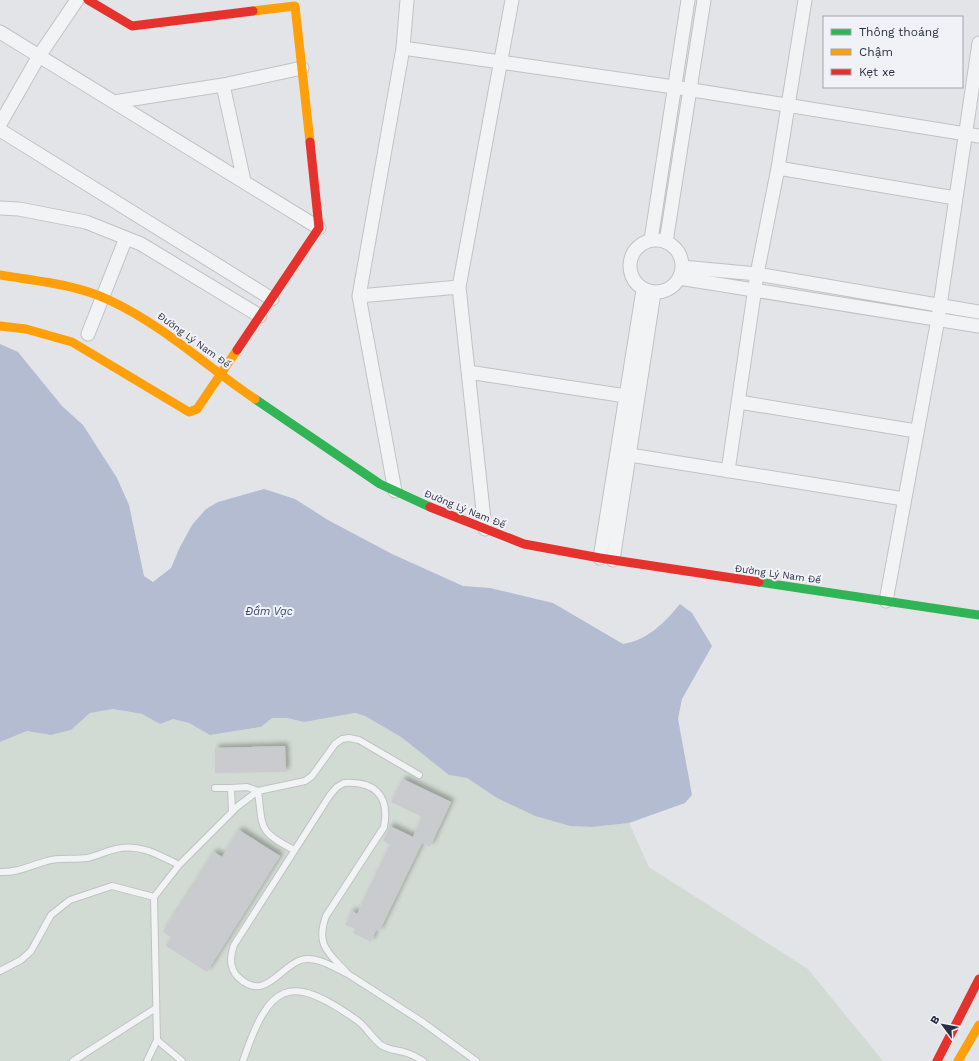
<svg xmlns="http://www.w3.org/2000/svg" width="979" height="1061" font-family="'Work Sans',sans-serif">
	<defs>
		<filter id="shadow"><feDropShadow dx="3.5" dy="-3.5" stdDeviation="2" flood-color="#0004"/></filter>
	</defs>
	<rect width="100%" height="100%" fill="#e3e4e7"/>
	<!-- green -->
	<path fill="#d2dbd3" d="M 113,709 L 142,714 L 160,724 L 173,719 L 189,723 L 210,735 L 261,727 L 272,718 L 287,718 L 304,722 L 355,713 L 365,716 L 401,737 L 449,775 L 467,778 L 497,798 L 535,816 L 570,826 L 592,827 L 629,823 L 649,867 L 808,969 L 883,1061 L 0,1061 L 0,742 L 27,731 L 51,735 L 71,730 L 90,713 Z"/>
	<!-- water -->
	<path fill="#b3bcd1" d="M 0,344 L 18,352 L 62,406 L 83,425 L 117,478 L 129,505 L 144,576 L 153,582 L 171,568 L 180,547 L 192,525 L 206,509 L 218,502 L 264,489 L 295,499 L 328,520 L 392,554 L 463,586 L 490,588 L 553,603 L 623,644 C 648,640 664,623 680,604 L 692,613 L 712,646 L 682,699 L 678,719 L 692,795 L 685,803 L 629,823 L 592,827 L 570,826 L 535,816 L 497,798 L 467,778 L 449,775 L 401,737 L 365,716 L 355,713 L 304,722 L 287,718 L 272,718 L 261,727 L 210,735 L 189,723 L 173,719 L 160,724 L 142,714 L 113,709 L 90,713 L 71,730 L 51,735 L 27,731 L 0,742 Z"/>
	<!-- building -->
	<path fill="#c9cbce" filter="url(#shadow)" d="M 285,746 L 286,772 L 215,773 L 215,748 Z
		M 403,779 L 451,802 L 430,847 L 422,843 L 379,932 L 376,930 L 371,942 L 353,933 L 355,929 L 345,925 L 352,911 L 357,914 L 390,845 L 383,841 L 390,826 L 413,837 L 422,817 L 391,802 Z
		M 239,830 L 280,856 L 207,972 L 166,946 L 171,937 L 163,932 L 214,852 L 222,857 Z"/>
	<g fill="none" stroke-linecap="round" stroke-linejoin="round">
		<!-- lane casing -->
		<g stroke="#c1c2c5" stroke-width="8">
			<path id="lane" d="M 344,783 C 374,781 390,795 384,827 L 326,916 C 315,946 329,953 348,974 C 335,968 315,955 301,960 C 279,967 265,1003 238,977 C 229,968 230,956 234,945 L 330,795 L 337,787 Z
				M 215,788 L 231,788
				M 232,812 L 231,788 L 247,787 L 258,791 C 263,830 258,831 294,850
				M 0,872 C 17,873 32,865 47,861 C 60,857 73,860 87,858 C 97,856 106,851 116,849 C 139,843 159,855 179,865
				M 0,971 L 21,960 L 31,951 L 51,915 L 70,900 L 112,886 L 154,897
				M 348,974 L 421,1021 L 476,1061
				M 157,1040 L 182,1061
				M 73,1061 L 156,1008
				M 147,1061 L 157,1040 L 154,897 L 179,865 L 238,806 L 258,791 L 305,781 L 312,776 L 335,744 L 342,739 L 349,738 L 359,740 L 419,775
				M 243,1061 C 269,984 288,971 358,1021 C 367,1028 372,1038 381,1045 C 388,1050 398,1050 407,1053 C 413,1055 418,1058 423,1061"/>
		</g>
		<!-- street casing -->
		<g stroke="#c1c2c5" stroke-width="15">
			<path id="street" d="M 0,32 L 319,228
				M 403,48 L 674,87 L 979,136
				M 223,85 L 244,181
				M 114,102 L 223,85 L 302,68
				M 0,124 L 39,56 L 77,0
				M 0,130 L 272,299
				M 778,168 L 955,198
				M 0,208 L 19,209 L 86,222 L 141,244 L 260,316
				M 651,240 L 688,0
				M630 266a26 26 0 1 1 52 0a26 26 0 1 1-52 0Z
				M 666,242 L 704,0
				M 682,267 L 757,274 L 979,312
				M 679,278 L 979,326
				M 359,296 L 459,287
				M 88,334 L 126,238
				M 468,372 L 626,396
				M 739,402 L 916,431
				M 630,455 L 904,499
				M 728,471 L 757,274 L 778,168 L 805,0
				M 395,491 L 359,296 L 403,48 L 407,0
				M 485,529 L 459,287 L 512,0
				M 600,558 L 643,290
				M 613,560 L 654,293
				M 886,601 L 938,319 L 979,43"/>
		</g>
		<!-- lane -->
		<use href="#lane" stroke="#f2f3f5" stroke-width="6"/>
		<!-- street -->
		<use href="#street" stroke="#f2f3f5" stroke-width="13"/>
		<!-- fast -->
		<path stroke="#30b455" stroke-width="9" d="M 255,399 L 380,484 L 430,507
			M 759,582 L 979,615"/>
		<!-- slow -->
		<path stroke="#ff9f0a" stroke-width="9" d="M 253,11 L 295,6 L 310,142
			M 0,275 C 36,281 76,284 109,300 C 163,325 206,366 255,399
			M 0,326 L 26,329 L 72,342 L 189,412 L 197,409 L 237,350
			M 958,1061 L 979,1025"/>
		<!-- jam -->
		<path stroke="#e5322d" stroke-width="9" d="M 88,0 L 132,26 L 253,11
			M 237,350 L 319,228 L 310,142
			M 430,507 L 524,544 L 600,558 L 759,582
			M 937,1061 L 979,979"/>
	</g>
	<g text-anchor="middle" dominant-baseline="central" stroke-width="4" stroke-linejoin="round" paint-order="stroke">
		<!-- street labels -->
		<g font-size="10" fill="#2a2f40" stroke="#f1f2f7">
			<text transform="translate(194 340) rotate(36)">Đường Lý Nam Đế</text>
			<text transform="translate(465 509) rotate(22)">Đường Lý Nam Đế</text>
			<text transform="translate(778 574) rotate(8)">Đường Lý Nam Đế</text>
		</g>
		<!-- water labels -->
		<g font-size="11" font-style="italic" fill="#374772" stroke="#f1f2f7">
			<text x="269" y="611">Đầm Vạc</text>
		</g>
	</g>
	<!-- legend -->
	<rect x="823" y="16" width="140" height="72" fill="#f1f2f7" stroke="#a1a4ae"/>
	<rect x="831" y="29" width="20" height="6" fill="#30b455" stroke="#a1a4ae"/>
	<text x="859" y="36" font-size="12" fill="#2a2f40">Thông thoáng</text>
	<rect x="831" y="49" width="20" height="6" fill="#ff9f0a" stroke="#a1a4ae"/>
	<text x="859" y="56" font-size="12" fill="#2a2f40">Chậm</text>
	<rect x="831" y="69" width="20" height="6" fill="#e5322d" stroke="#a1a4ae"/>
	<text x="859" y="76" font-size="12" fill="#2a2f40">Kẹt xe</text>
	<!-- north arrow -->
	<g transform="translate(943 1025) rotate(302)" stroke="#f1f2f7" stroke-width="3" paint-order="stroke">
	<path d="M0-3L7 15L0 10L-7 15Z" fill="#2a2f40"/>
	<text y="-6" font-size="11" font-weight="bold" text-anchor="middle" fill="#2a2f40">B</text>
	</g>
</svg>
